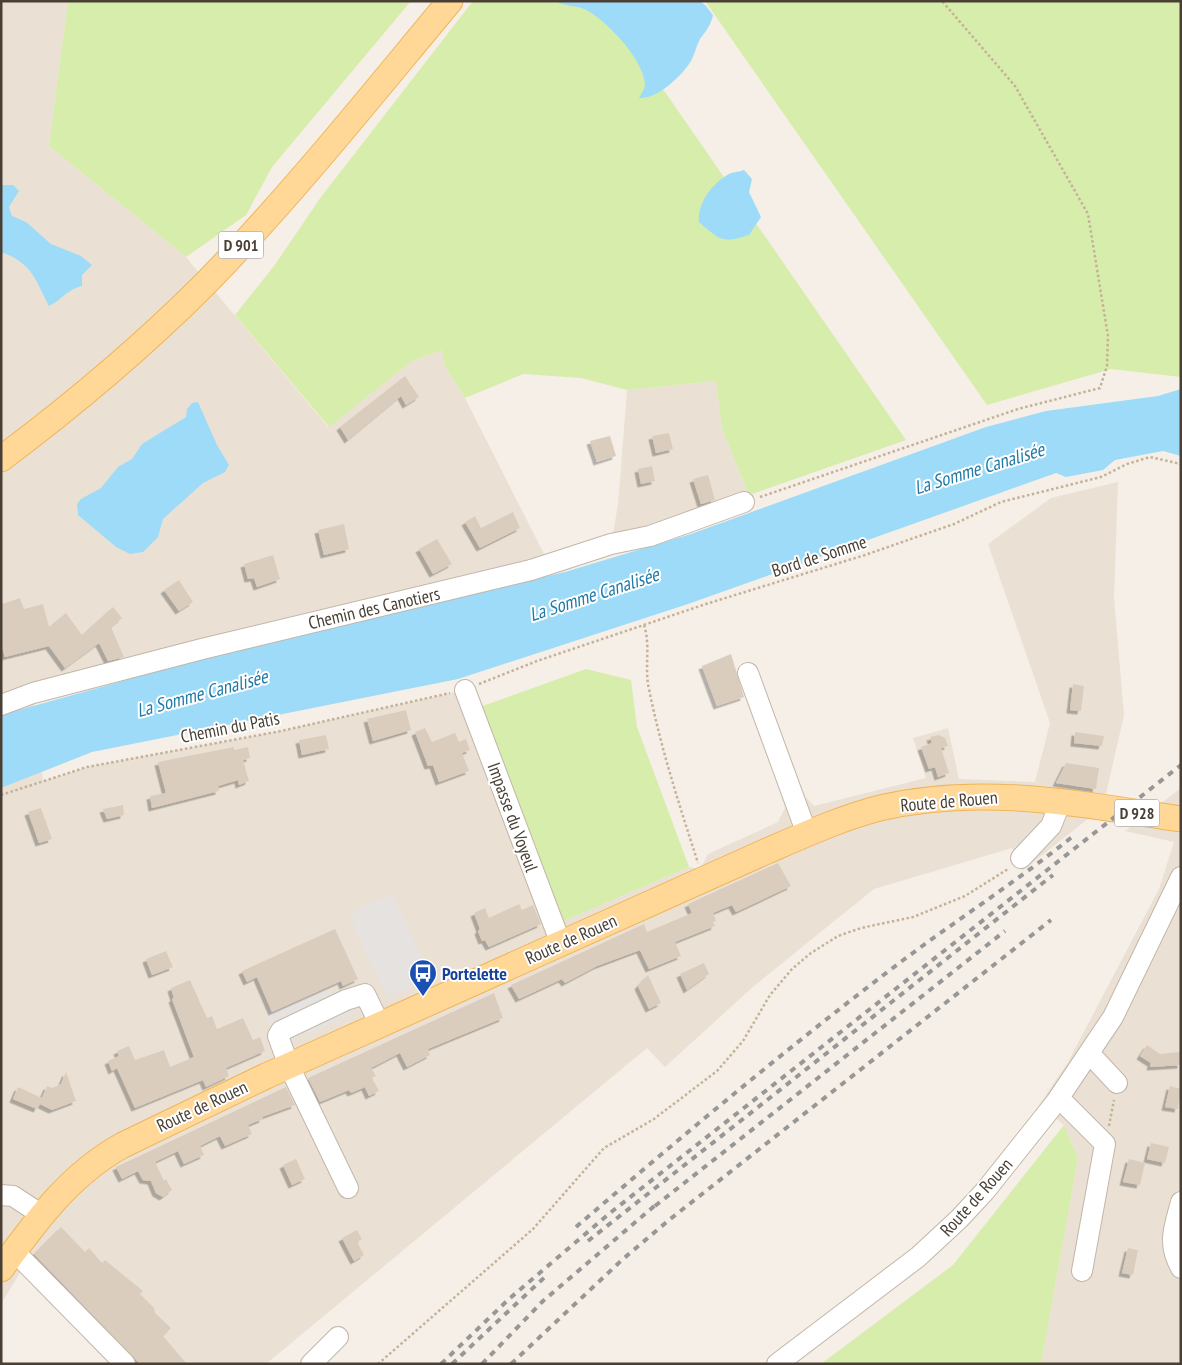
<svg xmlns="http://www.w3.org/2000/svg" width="1182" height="1365" font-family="'PT Sans Narrow',sans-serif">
	<defs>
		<filter id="shadow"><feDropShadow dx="-3.5" dy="3.5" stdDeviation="0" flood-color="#0004"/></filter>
	</defs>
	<rect width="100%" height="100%" fill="#f5efe7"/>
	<!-- residential -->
	<path fill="#eae1d4" d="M 1,1 L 68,1 L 49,146 L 186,257 L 328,427 L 412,361 L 442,350 L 444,365 L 465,398 L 549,564 L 33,693 L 43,781 L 87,767 L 281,731 L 465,690 L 557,933 L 564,921 L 689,867 L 700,869 L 708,854 L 778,822 L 785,808 L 782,797 L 800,791 L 814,806 L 926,778 L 913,738 L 948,728 L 959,779 L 1035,782 L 1050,723 L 988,544 L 1051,498 L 1118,482 L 1114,598 L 1124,715 L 1103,807 L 1022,871 L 1012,848 L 874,889 L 754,986 L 665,1067 L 647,1048 L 266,1364 L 125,1364 L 26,1263 L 1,1304 Z
		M 716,381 L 722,429 L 749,495 L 611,544 L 618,505 L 627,390 Z
		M 1181,788 L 1181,1364 L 1041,1364 L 1078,1158 L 1064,1125 L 1039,1105 L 1068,1062 L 1159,889 L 1174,842 L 1125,831 Z"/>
	<!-- green -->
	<path fill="#d6edab" d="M 68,1 L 411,1 L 272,167 L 246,215 L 186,257 L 49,146 Z
		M 473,1 L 602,1 L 906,440 L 749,495 L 722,429 L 716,381 L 627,390 L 581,378 L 523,374 L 465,398 L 444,365 L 442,350 L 412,361 L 329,427 L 235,315 L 274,266 L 321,197 Z
		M 705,1 L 1181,1 L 1181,377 L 1111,369 L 987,405 Z
		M 586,669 L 631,680 L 637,727 L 689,867 L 564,921 L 480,707 Z
		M 1064,1125 L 1078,1158 L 1041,1364 L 821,1364 L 953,1265 Z"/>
	<!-- parking -->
	<path fill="#e6e2df" d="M 393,894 L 432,979 L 388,998 L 355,930 L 354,922 L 350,912 Z
		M 331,989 L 338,1004 L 346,1000 L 353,1015 L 279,1045 L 265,1014 Z"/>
	<!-- water -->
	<path fill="#9ddbf8" d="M 555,1 L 700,1 L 706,6 L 713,15 C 711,25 706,31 700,39 C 696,46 695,54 691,61 C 682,76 656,100 639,98 C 641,94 645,89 645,85 C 645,61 605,18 584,9 C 575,5 566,7 555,1 Z
		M 744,170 L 752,179 L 749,192 L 761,217 L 749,235 C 722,244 720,240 699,222 C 697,204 712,183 729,174 C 733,172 739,172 744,170 Z
		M 1,185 L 13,185 L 19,191 L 9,207 L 12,216 L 26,222 L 51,244 L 81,256 L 92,265 L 82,275 L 82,286 C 66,290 62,300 49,306 C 35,279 32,263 1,252 Z
		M 1181,389 L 1181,456 L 1163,451 L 1115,460 L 1103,470 L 1066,477 L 1056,473 L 688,604 L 458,679 L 92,752 L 1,788 L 1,715 L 123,681 L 193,658 L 565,572 L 691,534 L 986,427 L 1046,411 L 1158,396 Z
		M 198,402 L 217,445 L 229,465 L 225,472 L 203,483 L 163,519 L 158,537 L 143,552 L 130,554 L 116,547 L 78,515 L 77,504 L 81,499 L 101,488 L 118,467 L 132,459 L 142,444 L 186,417 L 187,409 L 192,403 Z"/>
	<!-- building -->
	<path fill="#dbcdbe" filter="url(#shadow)" d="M 405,376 L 419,397 L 406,405 L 401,396 L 348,440 L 340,427 Z
		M 669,433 L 673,449 L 656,453 L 652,436 Z
		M 610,436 L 616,456 L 597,462 L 590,441 Z
		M 652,466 L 655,481 L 641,484 L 638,469 Z
		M 708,475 L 715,500 L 701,504 L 693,479 Z
		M 513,512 L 520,528 L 480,548 L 465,522 L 475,516 L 481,528 Z
		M 344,524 L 349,549 L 324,555 L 318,530 Z
		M 437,539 L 452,564 L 433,574 L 419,549 Z
		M 273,555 L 280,579 L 257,587 L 254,578 L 248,579 L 244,564 Z
		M 179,580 L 193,602 L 179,611 L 164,590 Z
		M 20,598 L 24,609 L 43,604 L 49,627 L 66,613 L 82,635 L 113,607 L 122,618 L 111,627 L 124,657 L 108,661 L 99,643 L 65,668 L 49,646 L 5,657 L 3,650 L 1,650 L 2,604 Z
		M 731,654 L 744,697 L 717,706 L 702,666 Z
		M 1073,684 L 1084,686 L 1081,711 L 1070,710 Z
		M 406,710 L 411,730 L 373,741 L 367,719 Z
		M 425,728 L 432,742 L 455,733 L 459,742 L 466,739 L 470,750 L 462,753 L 469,771 L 439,782 L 433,765 L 428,766 L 415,732 Z
		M 1075,732 L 1104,736 L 1102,746 L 1074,743 Z
		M 326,735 L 329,749 L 302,755 L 299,740 Z
		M 939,735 L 945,738 L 948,746 L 941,748 L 949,773 L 938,777 L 935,767 L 929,769 L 921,747 L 932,743 L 930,737 Z
		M 234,747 L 234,750 L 248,747 L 250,758 L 243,760 L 249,781 L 239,785 L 238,780 L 218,786 L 219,791 L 152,808 L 150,796 L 166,793 L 158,762 Z
		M 1066,763 L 1099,768 L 1096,789 L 1056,783 Z
		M 123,805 L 124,815 L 107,819 L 103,809 Z
		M 41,808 L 52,839 L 39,843 L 28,812 Z
		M 778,863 L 791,886 L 736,912 L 732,905 L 713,913 L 716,921 L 713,922 L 715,926 L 675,942 L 681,956 L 649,969 L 640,950 L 597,966 L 565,983 L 562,979 L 519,999 L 511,985 L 644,924 L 647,932 L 692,913 L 688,904 Z
		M 519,904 L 522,910 L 533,905 L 541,924 L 489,947 L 485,940 L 482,941 L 478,931 L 480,929 L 474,913 L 485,908 L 489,918 Z
		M 335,929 L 358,979 L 343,986 L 341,981 L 272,1012 L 257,977 L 247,982 L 242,971 Z
		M 166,951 L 173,967 L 152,975 L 146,959 Z
		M 704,963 L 709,974 L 687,990 L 680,974 Z
		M 648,975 L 661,1003 L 649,1009 L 638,986 Z
		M 190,980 L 207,1018 L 212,1016 L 217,1029 L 243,1018 L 253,1040 L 260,1037 L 265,1051 L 226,1068 L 229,1076 L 206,1087 L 203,1080 L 135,1108 L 117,1068 L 112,1071 L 108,1061 L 119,1056 L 117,1051 L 129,1046 L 135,1060 L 164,1050 L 170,1067 L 194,1057 L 172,999 L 174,998 L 171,988 Z
		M 494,993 L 503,1018 L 428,1049 L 430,1055 L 407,1067 L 400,1053 L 371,1068 L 376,1076 L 372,1078 L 379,1091 L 369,1096 L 365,1087 L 351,1093 L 349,1090 L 320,1102 L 308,1078 Z
		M 1147,1045 L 1160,1054 L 1180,1052 L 1181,1065 L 1150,1067 L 1151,1063 L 1140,1056 Z
		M 66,1072 L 76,1101 L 52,1110 L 40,1104 L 37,1109 L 13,1099 L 18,1087 L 42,1098 L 47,1086 L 52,1088 L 61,1084 Z
		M 1170,1086 L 1181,1089 L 1178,1109 L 1165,1107 Z
		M 286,1087 L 295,1105 L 262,1117 L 263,1119 L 248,1125 L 252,1134 L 225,1146 L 220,1136 L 200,1146 L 204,1155 L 184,1164 L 178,1151 L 155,1162 L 164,1181 L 166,1179 L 172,1190 L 163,1197 L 156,1193 L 151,1181 L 143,1180 L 138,1171 L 122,1179 L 116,1167 Z
		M 1151,1143 L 1169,1147 L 1165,1163 L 1147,1159 Z
		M 296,1159 L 305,1179 L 292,1185 L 283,1165 Z
		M 1129,1159 L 1145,1163 L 1140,1185 L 1123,1182 Z
		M 61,1227 L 85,1252 L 89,1248 L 102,1263 L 105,1260 L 143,1291 L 140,1294 L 154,1308 L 155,1313 L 171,1328 L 163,1336 L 187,1364 L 140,1364 L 34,1254 Z
		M 357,1230 L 362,1239 L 357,1242 L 364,1255 L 354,1261 L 342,1238 Z
		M 1128,1248 L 1138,1250 L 1133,1275 L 1122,1273 Z"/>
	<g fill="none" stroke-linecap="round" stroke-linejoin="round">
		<!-- minor casing -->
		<g stroke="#c2b6a8" stroke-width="22">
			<path id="minor" d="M 748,673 L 807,834
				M 465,690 L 561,944
				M 1,705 L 33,693 L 202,649 L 531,570 L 611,544 L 650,536 L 744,502
				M 1021,858 L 1051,826 L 1061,801
				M 1089,1053 L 1117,1083
				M 1059,1098 L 1105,1144 L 1082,1271
				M 348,1188 L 289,1066 L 278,1036 L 281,1031 L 346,1000 L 365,994 L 380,1025
				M 1,1195 L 13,1196 L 42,1215
				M 1181,1202 C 1174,1229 1167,1242 1181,1268
				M 14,1251 L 125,1364
				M 311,1364 L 338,1337
				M 777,1364 L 918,1257 L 959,1219 L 985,1191 L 1056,1102 L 1113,1017 L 1181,877"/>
		</g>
		<!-- major casing -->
		<g stroke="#f0b559" stroke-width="27">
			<path id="major" d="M 1,459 C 73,405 141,348 205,284 C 292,195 370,97 450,1
				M 1,1269 C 36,1221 70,1174 123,1145 L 266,1076 L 767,851 C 804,835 841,818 880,808 C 981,784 1080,804 1181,819"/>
		</g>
		<!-- path -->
		<path stroke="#c5b198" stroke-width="2.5" stroke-dasharray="2.5 2.5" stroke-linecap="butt" d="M 760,497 L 1018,409 L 1100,388 L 1107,366 L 1108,336 L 1088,214 L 1015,86 L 942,1
			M 644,625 C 651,646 644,668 649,689 C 661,749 679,804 698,863
			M 479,684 L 537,661 L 706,604 L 865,555 L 954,524 L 1001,502 L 1101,477 L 1127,464 L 1150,457 L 1181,464
			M 1,795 L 87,767 L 281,731 L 450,693
			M 1109,1126 L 1114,1100
			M 378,1364 L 533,1229 L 604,1148 L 654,1119 L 717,1071 L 743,1041 L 770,995 L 792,969 L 811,953 L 838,936 L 861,928 L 913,917 L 965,896 L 1008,869"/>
		<!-- minor -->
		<use href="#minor" stroke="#fff" stroke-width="20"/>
		<!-- major -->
		<use href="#major" stroke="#ffd796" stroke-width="25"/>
		<!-- rail -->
		<path stroke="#979797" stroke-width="4" stroke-dasharray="6 6" stroke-linecap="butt" d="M 655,1206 L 1005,931
			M 576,1227 C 681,1137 787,1048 898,964 C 955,921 1016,882 1072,837
			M 588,1241 L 1053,875
			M 441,1364 L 509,1299 L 610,1213 L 1181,765
			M 452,1364 L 547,1275
			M 482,1364 L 543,1301 L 659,1202
			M 511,1364 L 623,1259 L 669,1220 L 1051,920"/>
	</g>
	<!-- icons -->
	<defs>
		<g id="bus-pin" transform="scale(1.4375)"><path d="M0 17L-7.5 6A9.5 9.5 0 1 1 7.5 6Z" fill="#1a4fb4" stroke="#fff"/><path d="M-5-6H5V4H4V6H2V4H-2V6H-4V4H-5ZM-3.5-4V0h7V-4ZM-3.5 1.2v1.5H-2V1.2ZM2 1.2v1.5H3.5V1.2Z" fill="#fff"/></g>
	</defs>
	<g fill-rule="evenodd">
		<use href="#bus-pin" x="423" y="973"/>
	</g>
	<g text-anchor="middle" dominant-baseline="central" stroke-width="4" stroke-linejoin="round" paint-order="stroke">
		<!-- shield labels -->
		<g fill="#fff" stroke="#807972" stroke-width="1">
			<rect x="218.5" y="231.5" width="45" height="27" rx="4"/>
			<rect x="1114.5" y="799.5" width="45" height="27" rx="4"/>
		</g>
		<g font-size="16" font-weight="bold" fill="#493f35">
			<text x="241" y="245">D 901</text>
			<text x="1137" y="813">D 928</text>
		</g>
		<!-- street labels -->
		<g font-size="18" fill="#493f35" stroke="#fff">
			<text transform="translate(819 556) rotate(-18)">Bord de Somme</text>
			<text transform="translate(374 608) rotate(-13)">Chemin des Canotiers</text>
			<text transform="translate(230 727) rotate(-11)">Chemin du Patis</text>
			<text transform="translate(949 801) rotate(-5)">Route de Rouen</text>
			<text transform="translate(513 817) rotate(70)">Impasse du Voyeul</text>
			<text transform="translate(571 939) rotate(-24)">Route de Rouen</text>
			<text transform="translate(202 1106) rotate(-25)">Route de Rouen</text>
			<text transform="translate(976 1197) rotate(-48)">Route de Rouen</text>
		</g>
		<!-- transit labels -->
		<g font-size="18" font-weight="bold" fill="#164399" stroke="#fff" text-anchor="start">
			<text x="442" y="973">Portelette</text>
		</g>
		<!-- water labels -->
		<g font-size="19" font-style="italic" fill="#1f7aa7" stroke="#fff">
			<text transform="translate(979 468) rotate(-17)">La Somme Canalisée</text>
			<text transform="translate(594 594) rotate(-18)">La Somme Canalisée</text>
			<text transform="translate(202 693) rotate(-15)">La Somme Canalisée</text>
		</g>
	</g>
	<!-- border -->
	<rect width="1182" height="1365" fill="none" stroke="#493f35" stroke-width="5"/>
</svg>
